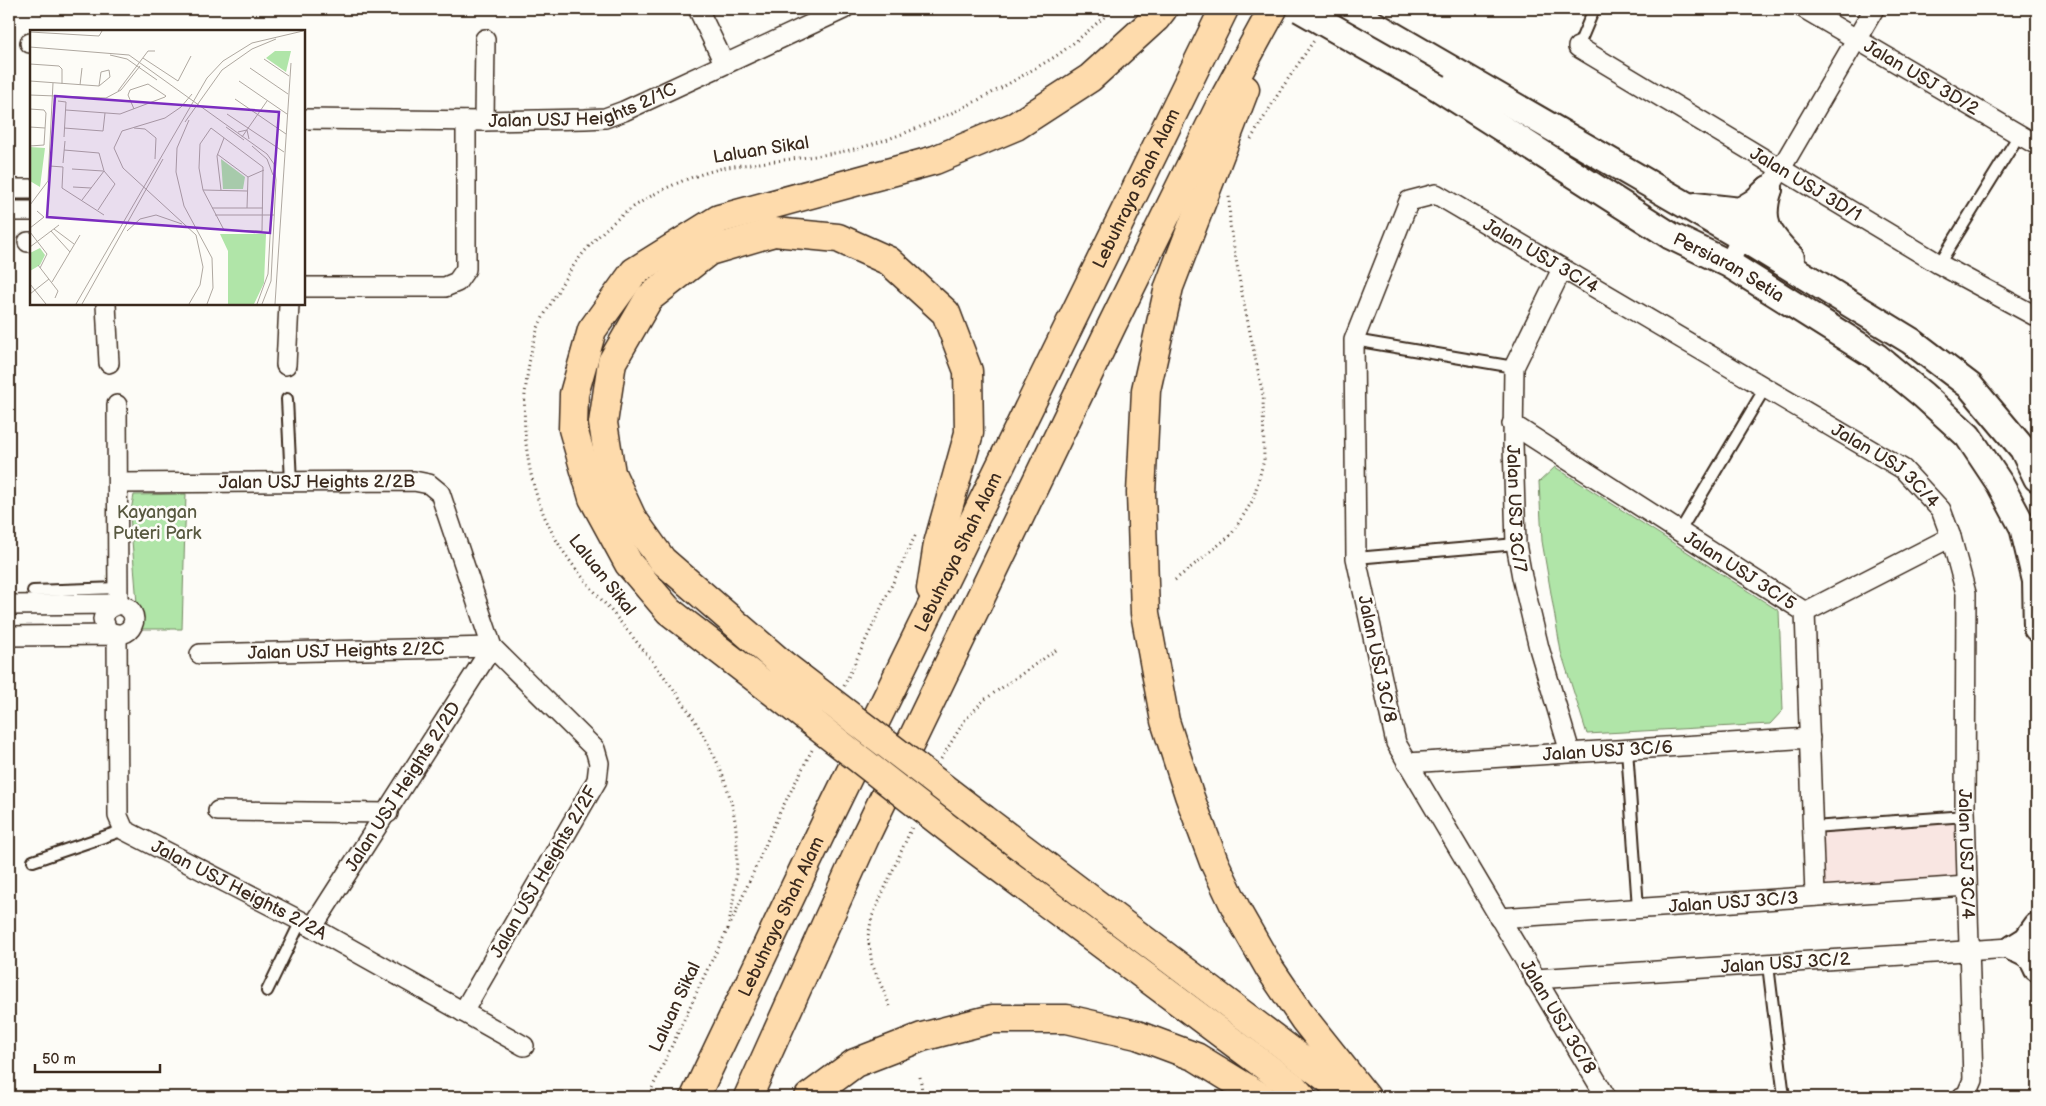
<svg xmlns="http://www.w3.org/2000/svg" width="2046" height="1106" font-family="'Balsamiq Sans',sans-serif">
	<rect width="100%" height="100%" fill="#fdfcf7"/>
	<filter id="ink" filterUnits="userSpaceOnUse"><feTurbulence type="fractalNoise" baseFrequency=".02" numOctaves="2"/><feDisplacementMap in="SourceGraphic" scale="10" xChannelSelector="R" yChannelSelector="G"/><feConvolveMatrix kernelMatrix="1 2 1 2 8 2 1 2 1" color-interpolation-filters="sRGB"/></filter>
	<g filter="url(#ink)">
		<!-- built -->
		<path fill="#f9e6e2" d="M 1959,821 L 1960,880 L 1821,890 L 1818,830 Z"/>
		<!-- green -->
		<path fill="#b0e5a8" stroke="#768863" d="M 1555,467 L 1779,611 L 1783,710 L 1770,724 L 1587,734 L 1561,652 L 1542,541 L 1539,482 Z
			M 186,494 L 182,629 L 139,629 L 130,515 L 134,495 Z"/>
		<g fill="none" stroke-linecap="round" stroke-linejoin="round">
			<!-- service casing -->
			<g stroke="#3b2a1e" stroke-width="14">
				<path id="service" d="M 1578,47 L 1594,9
					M 1939,264 L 2019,135
					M 1354,340 L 1514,367
					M 287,399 L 291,482
					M 1680,531 L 1765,388
					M 1356,558 L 1516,544
					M 33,591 L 118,588
					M 1627,749 L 1638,908
					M 1813,827 L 1966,816
					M 33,861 L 124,830
					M 1768,965 L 1784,1097
					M 267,991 L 301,921"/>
			</g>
			<!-- minor casing -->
			<g stroke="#3b2a1e" stroke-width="22">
				<g id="minor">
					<path d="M 698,9 L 724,63"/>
					<path id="s1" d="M 1805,9 L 2037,145"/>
					<path d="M 30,43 L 31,43"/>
					<path id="s2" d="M 1578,47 L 1939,264 L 2037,317"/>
					<path id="s3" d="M 304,119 L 484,121 L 585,119 L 605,118 L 624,111 L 844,9"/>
					<path d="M 484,121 L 485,39"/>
					<path d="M 9,189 L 31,189"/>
					<path d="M 9,211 L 31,211"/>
					<path d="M 28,242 L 31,242"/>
					<path d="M 1729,264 L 1741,237 L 1874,9"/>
					<path id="s4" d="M 1562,269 L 1514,367 L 1513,443 L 1516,544 L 1522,577 L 1539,648 L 1570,752"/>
					<path d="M 304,287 L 445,287 L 457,282 L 466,269 L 466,121"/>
					<path d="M 106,304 L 109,363"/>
					<path d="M 286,365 L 289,304"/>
					<path d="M 117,405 L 118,604"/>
					<path id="s5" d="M 1512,424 L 1805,612 L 1815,896"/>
					<path id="s6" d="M 118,483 L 414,481 L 429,484 L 440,493 L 492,647 L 595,749 L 599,763 L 597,780 L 463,1012"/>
					<path d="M 9,605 L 118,604 C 148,610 130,646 107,630 L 103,619 L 107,609 L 118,604"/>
					<path d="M 1805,612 L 1951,537"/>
					<path id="s7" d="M 9,636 L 117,635 L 118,816 L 124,830 L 301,921 L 524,1046"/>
					<path id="s8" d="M 200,654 L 492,647"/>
					<path id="s9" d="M 1407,763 L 1810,738"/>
					<path d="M 218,811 L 388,813"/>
					<path id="s10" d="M 1499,918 L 1967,886"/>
					<path id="s11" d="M 312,928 L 492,647"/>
					<path id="s12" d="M 1535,979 L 2026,947"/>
					<path id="s13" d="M 1606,1097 L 1396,743 L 1356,558 L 1354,340 L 1409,201 L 1436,194 L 1903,469 L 1941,510 L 1951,537 L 1966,593 L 1965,810 L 1973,1080 L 1966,1096 L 1962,1097"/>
				</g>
			</g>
			<!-- secondary casing -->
			<g stroke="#3b2a1e" stroke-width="30">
				<g id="secondary">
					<path d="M 1347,9 L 1741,237 L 1911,341 L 1970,386 L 2023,449 L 2037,478"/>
					<path id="s14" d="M 1439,88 L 1671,236 L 1729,264 L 1877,357 L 1923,395 L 1968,436 L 2000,484 L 2023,527 L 2036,581 L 2037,628"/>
					<path d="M 1769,189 C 1758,223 1768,234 1791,258"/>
					<path d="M 1695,206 L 1740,211 L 1755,202 L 1769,189"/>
					<path d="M 2014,948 C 2026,953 2033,956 2037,968"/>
					<path d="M 2014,948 L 2027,940 L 2037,926"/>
				</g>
			</g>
			<!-- motorway casing -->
			<g stroke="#3b2a1e" stroke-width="31">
				<g id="motorway">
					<path d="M 1245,89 L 1169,287 L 1146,390 L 1141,493 L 1145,613 L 1165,721 L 1189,795 L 1214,862 L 1239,915 L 1270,969 L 1304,1019 L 1366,1097"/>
					<path d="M 781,663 L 662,560 L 632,518 L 611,473 L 603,423 L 612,362 L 649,298 L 709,251 L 774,232 L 838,238 L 889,261 L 946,313 L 968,371 L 969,433 L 938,544 L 931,589"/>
					<path d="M 762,683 L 669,611 L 629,564 L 593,498 L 573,429 L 574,394 L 592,330 L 634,272 L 719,219 L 935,160 L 1016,126 L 1090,78 L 1156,18 L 1163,9"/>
					<path d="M 984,819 L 1352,1097"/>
					<path d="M 968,844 L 1293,1087 L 1302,1097"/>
					<path id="s15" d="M 695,1097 L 829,816 L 1224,9"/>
					<path d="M 748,1097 L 867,833 L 1112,325 L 1219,108 L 1273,9"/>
					<path d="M 809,1097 L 855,1063 L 922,1037 L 992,1019 L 1067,1019 L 1137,1035 L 1196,1057 L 1261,1097"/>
				</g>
			</g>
			<!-- path -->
			<path stroke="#3b2a1e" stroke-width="3" stroke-dasharray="1 4" stroke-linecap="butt" d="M 1251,139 L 1280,91 L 1315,39
				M 1175,580 L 1231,535 L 1253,500 L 1264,460 L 1263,395 L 1242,294 L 1230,225 L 1229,194
				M 844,686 L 916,534
				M 941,759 L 965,720 L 984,700 L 1059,648
				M 731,923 L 778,816 L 813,748
				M 728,929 C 735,892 740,858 735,821 C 723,742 662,673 613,613 C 591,587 568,563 552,532 C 530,491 522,440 525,394 C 527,375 530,353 536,334 C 539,322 548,309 554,298 C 589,230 646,188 719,169 C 730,166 742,165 753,164 C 793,158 834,156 873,144 C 927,127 978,102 1027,73 C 1040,65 1055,58 1067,48 C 1083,36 1098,22 1113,9
				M 890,1006 L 872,964 L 868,936 L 872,917 L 912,827
				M 920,1077 L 923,1097
				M 648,1097 L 708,968 L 728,929"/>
			<!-- service -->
			<use href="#service" stroke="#fdfcf7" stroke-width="10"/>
			<!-- minor -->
			<use href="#minor" stroke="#fdfcf7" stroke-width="19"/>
			<!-- secondary -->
			<use href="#secondary" stroke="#fdfcf7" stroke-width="26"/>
			<!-- motorway -->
			<use href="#motorway" stroke="#fedbac" stroke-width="28"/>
			<!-- secondary-bridge casing -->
			<g stroke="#3b2a1e" stroke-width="30" stroke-linecap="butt">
				<path id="secondary-bridge" d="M 1300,9 L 1439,88"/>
			</g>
			<!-- motorway-bridge casing -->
			<g stroke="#3b2a1e" stroke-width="31" stroke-linecap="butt">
				<path id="motorway-bridge" d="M 781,663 L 984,819
					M 762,683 L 968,844"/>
			</g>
			<!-- secondary-bridge -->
			<use href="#secondary-bridge" stroke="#fdfcf7" stroke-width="26"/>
			<!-- motorway-bridge -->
			<use href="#motorway-bridge" stroke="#fedbac" stroke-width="28"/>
		</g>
	</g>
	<g text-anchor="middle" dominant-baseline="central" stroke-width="5" stroke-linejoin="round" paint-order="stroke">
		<!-- street labels -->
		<g font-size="18" fill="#3b2a1e" stroke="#fdfcf7">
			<text stroke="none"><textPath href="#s1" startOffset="135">Jalan USJ 3D/2</textPath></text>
			<text stroke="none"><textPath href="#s3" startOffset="281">Jalan USJ Heights 2/1C</textPath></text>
			<text transform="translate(761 150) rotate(-9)">Laluan Sikal</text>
			<text stroke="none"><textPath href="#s2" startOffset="266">Jalan USJ 3D/1</textPath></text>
			<text stroke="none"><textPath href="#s15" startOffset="1010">Lebuhraya Shah Alam</textPath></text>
			<text stroke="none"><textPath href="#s13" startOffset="1118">Jalan USJ 3C/4</textPath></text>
			<text stroke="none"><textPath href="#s14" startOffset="341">Persiaran Setia</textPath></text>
			<text stroke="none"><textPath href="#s13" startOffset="1522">Jalan USJ 3C/4</textPath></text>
			<text stroke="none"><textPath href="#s6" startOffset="199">Jalan USJ Heights 2/2B</textPath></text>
			<text stroke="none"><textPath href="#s4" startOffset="251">Jalan USJ 3C/7</textPath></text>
			<text stroke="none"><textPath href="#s15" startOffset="605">Lebuhraya Shah Alam</textPath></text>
			<text stroke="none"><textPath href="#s5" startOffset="271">Jalan USJ 3C/5</textPath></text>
			<text transform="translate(602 575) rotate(52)">Laluan Sikal</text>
			<text stroke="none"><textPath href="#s8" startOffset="146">Jalan USJ Heights 2/2C</textPath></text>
			<text transform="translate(1377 659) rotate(78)">Jalan USJ 3C/8</text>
			<text stroke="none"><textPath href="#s9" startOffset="201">Jalan USJ 3C/6</textPath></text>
			<text stroke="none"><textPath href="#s11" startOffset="168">Jalan USJ Heights 2/2D</textPath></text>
			<text stroke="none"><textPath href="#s13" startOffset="1942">Jalan USJ 3C/4</textPath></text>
			<text transform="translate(544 872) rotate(-60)">Jalan USJ Heights 2/2F</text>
			<text stroke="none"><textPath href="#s7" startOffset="434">Jalan USJ Heights 2/2A</textPath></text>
			<text stroke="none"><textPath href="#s10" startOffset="235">Jalan USJ 3C/3</textPath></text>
			<text stroke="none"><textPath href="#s15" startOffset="200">Lebuhraya Shah Alam</textPath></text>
			<text stroke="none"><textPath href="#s12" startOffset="251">Jalan USJ 3C/2</textPath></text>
			<text transform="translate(675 1007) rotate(-65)">Laluan Sikal</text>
			<text transform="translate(1558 1017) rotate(59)">Jalan USJ 3C/8</text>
		</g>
		<!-- park labels -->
		<g font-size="18" fill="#585940" stroke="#fdfcf7">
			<text x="157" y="512">Kayangan<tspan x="157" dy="21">Puteri Park</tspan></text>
		</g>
	</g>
	<!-- overview -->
	<g transform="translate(30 30)">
		<rect width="275" height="275" fill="#fdfcf7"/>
		<path d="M 245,21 L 261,21 L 256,42 L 236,28 ZM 0,117 L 15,118 L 10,157 L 0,151 ZM 191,129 L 215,147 L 213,159 L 193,159 ZM 190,204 L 236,204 L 234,253 L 224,274 L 198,274 L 198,221 ZM 10,218 L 15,225 L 10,235 L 0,241 L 0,223 Z" fill="#b0e5a8"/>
		<path fill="none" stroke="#afa8a0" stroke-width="1" d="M 0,2 L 69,6 L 72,1M 0,17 L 99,25 L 237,124 L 244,134 L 246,150 L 241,251 L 232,274M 80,25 L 97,29 L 127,50M 113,28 L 148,51 L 161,26M 234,29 L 259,46M 0,34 L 29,36 L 32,39 L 32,54M 220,38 L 258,64M 0,51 L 69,56 L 80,47 L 79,40 L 71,42 L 69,56M 209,51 L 257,84M 50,55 L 52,38M 88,61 L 118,21 L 125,21M 0,65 L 76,68 L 91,60 L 110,36M 205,69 L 256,104M 28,71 L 36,72 L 34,107M 0,79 L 14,80 L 16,83 L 14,115 L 0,116M 36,80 L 90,84 L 135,67 L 136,66 L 118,54 L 100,60 L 98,65 L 104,79M 197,84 L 254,122M 159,90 L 147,118 L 146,142 L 154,176 L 182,228 L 183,258 L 177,274M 155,92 L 192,40 L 222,19 L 246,9M 0,97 L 15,98M 196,97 L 214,110M 34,98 L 73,101 L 75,83M 104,98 L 115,99 L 126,108 L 125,129M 181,98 L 233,137 L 232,201 L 194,200 L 173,160 L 169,138 L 170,114 ZM 208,102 L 217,100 L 219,109M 212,107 L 237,71M 222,116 L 237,129 L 243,145M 34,120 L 69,123 L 74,141 L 85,154 L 68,180M 187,124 L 218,147 L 217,178M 33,133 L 35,111M 20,136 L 33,137 L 32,158 L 74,185M 42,139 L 73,141M 218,147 L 234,140M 43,157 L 61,158M 173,160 L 217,161M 191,160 L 187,126 L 194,108M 52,170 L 74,141M 0,175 L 18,151 L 23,53M 182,178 L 233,178M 185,185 L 244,185M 0,198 L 14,187 L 7,181M 24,199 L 44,214M 21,201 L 40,222M 97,201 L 110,189 L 126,185 L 152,194M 0,202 L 17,224 L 10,238M 0,217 L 29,195M 8,235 L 28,261 L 25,268M 22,252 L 50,205M 0,254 L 16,274M 0,264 L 19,249M 46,274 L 177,48 L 193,31 L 222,13 L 273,1M 52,274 L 133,129M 159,274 L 170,255 L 173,237 L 166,205 L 93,138 L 84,118 L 92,101 L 135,88 L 151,77 L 162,64M 227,274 L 238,244 L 241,188M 245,274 L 261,33"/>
		<path fill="#7b2cbf" fill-opacity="0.15" stroke="#7b2cbf" stroke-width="2.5" d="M 25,66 L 249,82 L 240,203 L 17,187 Z"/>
		<rect width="275" height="275" fill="none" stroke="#3b2a1e" stroke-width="2.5"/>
	</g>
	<!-- margin -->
	<rect width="2046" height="1106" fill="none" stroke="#fdfcf7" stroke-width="30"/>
	<rect x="15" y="15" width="2016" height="1076" fill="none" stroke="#3b2a1e" stroke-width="2" filter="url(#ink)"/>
	<!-- scale -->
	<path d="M35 1064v8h125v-8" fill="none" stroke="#3b2a1e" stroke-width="2.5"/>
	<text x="42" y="1064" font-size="15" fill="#3b2a1e" stroke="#fdfcf7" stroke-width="4" paint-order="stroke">50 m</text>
</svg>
